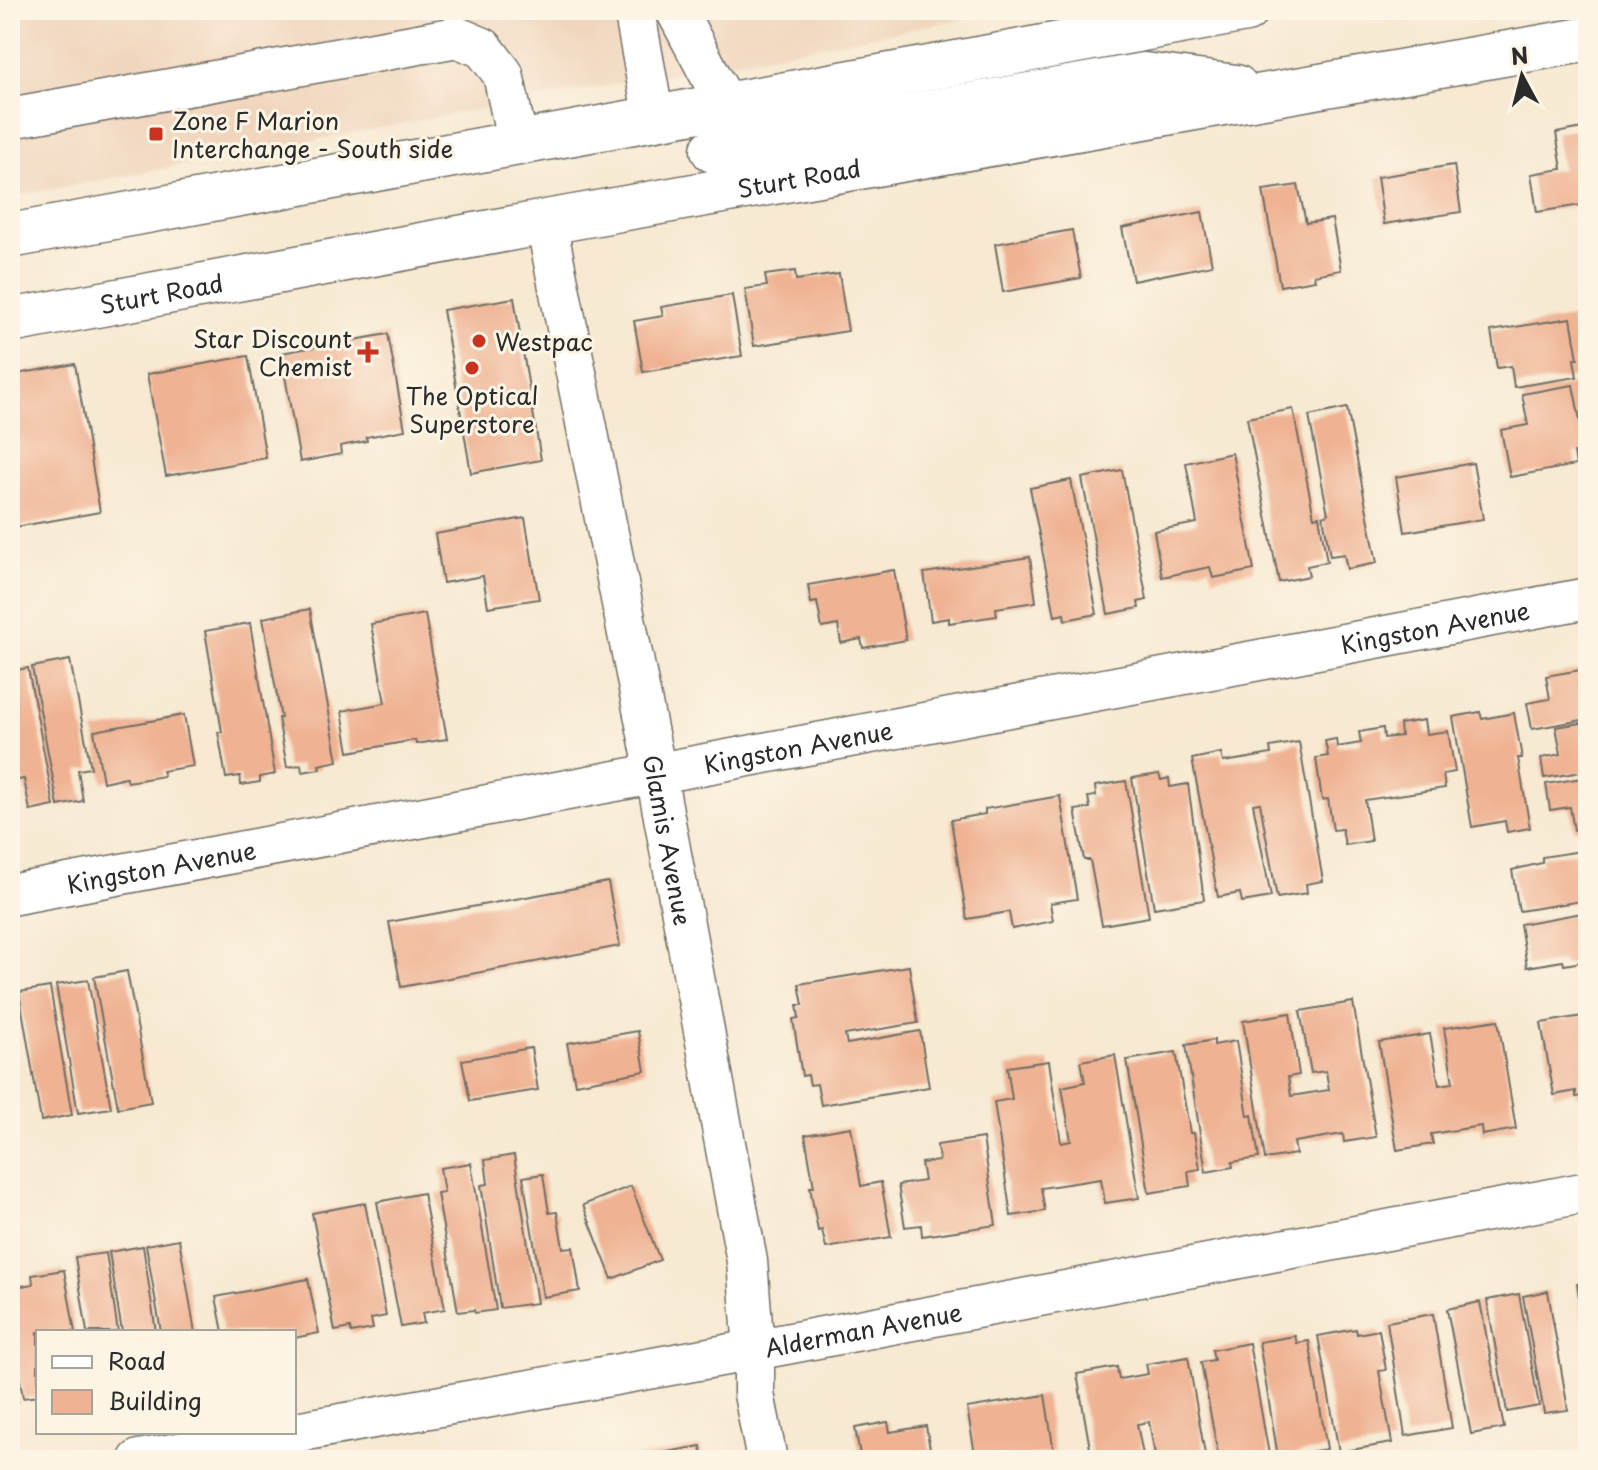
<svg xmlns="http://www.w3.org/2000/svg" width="1598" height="1470" font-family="'Playpen Sans',sans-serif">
	<rect width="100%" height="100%" fill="#fcf5e5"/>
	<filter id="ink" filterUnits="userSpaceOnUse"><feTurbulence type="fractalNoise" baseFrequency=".0125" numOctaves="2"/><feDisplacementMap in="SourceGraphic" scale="16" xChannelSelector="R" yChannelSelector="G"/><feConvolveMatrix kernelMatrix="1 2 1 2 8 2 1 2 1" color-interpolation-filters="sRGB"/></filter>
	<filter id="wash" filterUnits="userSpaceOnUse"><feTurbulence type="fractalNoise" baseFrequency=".006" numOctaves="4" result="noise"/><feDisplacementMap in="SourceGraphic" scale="32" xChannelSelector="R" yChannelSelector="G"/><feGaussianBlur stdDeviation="1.8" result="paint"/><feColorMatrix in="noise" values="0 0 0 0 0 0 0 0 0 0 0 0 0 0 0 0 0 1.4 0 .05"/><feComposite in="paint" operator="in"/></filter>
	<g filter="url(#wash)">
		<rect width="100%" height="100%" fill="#f7e9d2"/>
		<!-- built -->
		<path fill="#f1d5bd" d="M 10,10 L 1011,10 L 10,197 Z"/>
		<g id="blocks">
			<!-- building -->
			<path fill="#efb293" d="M 1588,127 L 1588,204 L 1537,212 L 1531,174 L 1562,169 L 1556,133 Z
				M 1454,165 L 1461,212 L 1384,224 L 1377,177 Z
				M 1298,185 L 1306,223 L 1332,219 L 1341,270 L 1314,275 L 1315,280 L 1280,286 L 1263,190 Z
				M 1202,212 L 1212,265 L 1133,281 L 1122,228 Z
				M 1072,230 L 1081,278 L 1003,292 L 995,244 Z
				M 795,271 L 796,280 L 839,274 L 848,331 L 754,346 L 745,289 L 767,286 L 765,275 Z
				M 732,295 L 742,356 L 643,372 L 634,321 L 663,316 L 661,307 Z
				M 514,298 L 541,460 L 471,473 L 443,310 Z
				M 1571,318 L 1578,359 L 1574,359 L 1577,377 L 1514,387 L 1511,366 L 1497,368 L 1491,331 Z
				M 388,334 L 405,430 L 366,437 L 367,441 L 340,446 L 341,454 L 300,462 L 281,353 Z
				M 248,356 L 266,458 L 166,476 L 147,374 Z
				M 75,364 L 100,512 L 10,528 L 10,375 Z
				M 1573,385 L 1586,451 L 1574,453 L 1576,465 L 1510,477 L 1501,430 L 1528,425 L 1522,394 Z
				M 1347,408 L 1377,563 L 1347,569 L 1344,554 L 1330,556 L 1323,516 L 1328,514 L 1309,416 Z
				M 1293,409 L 1314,517 L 1319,516 L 1327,562 L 1307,566 L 1309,576 L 1279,582 L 1247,418 Z
				M 1232,453 L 1254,570 L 1213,578 L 1210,567 L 1162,577 L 1154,531 L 1197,523 L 1186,463 Z
				M 1473,463 L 1483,519 L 1405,532 L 1396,477 Z
				M 1122,470 L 1147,600 L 1138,602 L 1139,608 L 1108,614 L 1082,478 Z
				M 1071,480 L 1097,614 L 1065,620 L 1064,614 L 1055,616 L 1030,488 Z
				M 525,518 L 539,599 L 488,607 L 483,576 L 443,583 L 435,534 Z
				M 1030,557 L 1036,602 L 996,608 L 997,616 L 949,623 L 949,618 L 931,621 L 924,573 Z
				M 894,570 L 906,640 L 863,648 L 861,639 L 841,643 L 838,625 L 822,628 L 817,602 L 811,603 L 808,585 Z
				M 310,609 L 338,761 L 319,765 L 320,769 L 302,772 L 301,765 L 287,767 L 278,718 L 281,718 L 263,618 Z
				M 425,614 L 447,739 L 416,744 L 415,740 L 349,752 L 342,711 L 385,703 L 371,624 Z
				M 250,623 L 275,774 L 260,777 L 260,782 L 241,785 L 240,776 L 226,778 L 218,732 L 222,732 L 205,631 Z
				M 70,660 L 91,768 L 78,770 L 83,801 L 58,806 L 32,667 Z
				M 28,668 L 54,806 L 30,811 L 24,779 L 12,781 L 10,773 L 10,671 Z
				M 1586,669 L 1588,719 L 1532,729 L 1527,703 L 1550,699 L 1546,676 Z
				M 1480,712 L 1482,719 L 1514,713 L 1522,758 L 1518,758 L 1530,828 L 1507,832 L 1505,821 L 1472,827 L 1453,717 Z
				M 184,715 L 193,766 L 162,771 L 164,776 L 128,782 L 126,777 L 103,782 L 94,731 Z
				M 1424,720 L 1426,734 L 1448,731 L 1455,772 L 1443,774 L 1445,788 L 1365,800 L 1371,841 L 1345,845 L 1342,829 L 1333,830 L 1328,799 L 1322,800 L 1316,758 L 1328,756 L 1325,741 L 1336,739 L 1337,747 L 1361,743 L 1359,732 L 1383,728 L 1384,738 L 1401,736 L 1400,724 Z
				M 1588,722 L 1588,771 L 1544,778 L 1541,758 L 1561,754 L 1556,727 Z
				M 1299,742 L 1323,881 L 1306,884 L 1307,893 L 1277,898 L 1260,803 L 1253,804 L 1271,897 L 1242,902 L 1240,893 L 1218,897 L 1192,759 L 1221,753 L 1223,762 L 1249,758 L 1271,754 L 1270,747 Z
				M 1159,774 L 1161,780 L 1169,778 L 1170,787 L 1188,784 L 1204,900 L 1154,908 L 1132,778 Z
				M 1588,777 L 1588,827 L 1574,830 L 1570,807 L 1550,810 L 1546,784 Z
				M 1126,781 L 1149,917 L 1102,925 L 1090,860 L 1084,860 L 1075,810 L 1090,808 L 1088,797 L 1096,796 L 1095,786 Z
				M 1060,796 L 1077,899 L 1050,903 L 1053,921 L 1012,929 L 1009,912 L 967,919 L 951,820 L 985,814 L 985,809 Z
				M 1588,850 L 1588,900 L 1519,911 L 1512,870 L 1542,863 L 1542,857 Z
				M 608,882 L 620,946 L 401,987 L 389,922 Z
				M 1588,912 L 1588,961 L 1564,965 L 1563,961 L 1527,967 L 1520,924 Z
				M 909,966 L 918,1023 L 845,1035 L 847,1044 L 920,1031 L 929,1087 L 821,1105 L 817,1084 L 810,1085 L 808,1075 L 802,1076 L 793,1019 L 799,1018 L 797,1005 L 803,1005 L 799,984 Z
				M 127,971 L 151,1102 L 118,1108 L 94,977 Z
				M 88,980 L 111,1108 L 78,1113 L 56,985 Z
				M 50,987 L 72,1115 L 41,1121 L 19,992 Z
				M 1353,1002 L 1376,1137 L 1344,1142 L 1343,1134 L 1294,1142 L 1296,1154 L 1265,1159 L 1243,1021 L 1290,1013 L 1299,1075 L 1288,1077 L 1291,1096 L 1329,1090 L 1326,1071 L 1311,1073 L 1300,1011 Z
				M 1588,1015 L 1588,1095 L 1576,1097 L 1576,1091 L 1554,1095 L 1541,1023 Z
				M 1498,1020 L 1516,1129 L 1482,1135 L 1481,1126 L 1431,1134 L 1433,1144 L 1397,1150 L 1379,1042 L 1430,1034 L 1439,1085 L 1453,1083 L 1444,1028 Z
				M 638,1031 L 645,1071 L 575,1084 L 567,1043 Z
				M 1214,1040 L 1214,1045 L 1236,1041 L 1248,1116 L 1252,1115 L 1259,1158 L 1232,1162 L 1233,1167 L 1206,1172 L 1186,1045 Z
				M 531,1048 L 538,1090 L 470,1101 L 462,1060 Z
				M 1176,1052 L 1190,1133 L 1194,1133 L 1200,1169 L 1188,1171 L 1190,1186 L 1149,1193 L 1127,1060 Z
				M 1115,1055 L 1139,1198 L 1105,1203 L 1101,1179 L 1041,1188 L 1045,1211 L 1011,1216 L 994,1102 L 1012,1099 L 1007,1067 L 1049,1061 L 1061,1143 L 1071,1141 L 1062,1087 L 1085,1082 L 1081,1061 Z
				M 851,1127 L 861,1186 L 881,1182 L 891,1237 L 826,1248 L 822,1230 L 818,1231 L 810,1187 L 814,1187 L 805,1135 Z
				M 983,1138 L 996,1225 L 922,1236 L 921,1225 L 905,1227 L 898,1185 L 924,1181 L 921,1163 L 939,1161 L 937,1145 Z
				M 514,1155 L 537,1303 L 500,1308 L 481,1185 L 488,1184 L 485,1160 Z
				M 471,1163 L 496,1310 L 475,1313 L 474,1310 L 458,1312 L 437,1193 L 444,1192 L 440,1168 Z
				M 543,1174 L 549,1213 L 557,1212 L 563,1248 L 573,1247 L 580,1291 L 543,1297 L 523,1177 Z
				M 631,1186 L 660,1260 L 612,1279 L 583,1205 Z
				M 423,1193 L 445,1309 L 422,1313 L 424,1323 L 401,1327 L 377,1202 Z
				M 365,1203 L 386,1316 L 371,1319 L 373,1329 L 351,1333 L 350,1328 L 335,1331 L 312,1213 Z
				M 179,1239 L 195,1332 L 161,1332 L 146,1245 Z
				M 143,1246 L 156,1332 L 122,1332 L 109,1252 Z
				M 106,1253 L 118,1332 L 87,1332 L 75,1257 Z
				M 64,1270 L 75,1332 L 38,1332 L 38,1396 L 23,1398 L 10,1321 L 10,1288 L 33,1284 L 32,1275 Z
				M 308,1279 L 319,1333 L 294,1338 L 294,1332 L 223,1332 L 216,1297 Z
				M 1588,1282 L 1588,1340 L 1586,1341 L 1577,1284 Z
				M 1548,1291 L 1568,1410 L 1544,1413 L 1523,1296 Z
				M 1519,1294 L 1539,1406 L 1507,1412 L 1487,1300 Z
				M 1480,1302 L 1504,1428 L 1471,1434 L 1447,1309 Z
				M 1433,1314 L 1452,1428 L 1405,1436 L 1387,1322 Z
				M 1356,1329 L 1357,1334 L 1379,1330 L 1386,1370 L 1379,1371 L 1392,1443 L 1339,1452 L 1318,1336 Z
				M 1295,1336 L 1297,1343 L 1309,1341 L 1327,1449 L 1278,1457 L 1259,1342 Z
				M 1249,1343 L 1270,1460 L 1219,1460 L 1201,1362 L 1214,1360 L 1212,1350 Z
				M 1188,1357 L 1206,1460 L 1156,1460 L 1149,1422 L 1137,1424 L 1144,1460 L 1092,1460 L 1077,1374 L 1117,1367 L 1119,1379 L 1148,1374 L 1146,1364 Z
				M 10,1367 L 18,1402 L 10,1403 Z
				M 1045,1395 L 1054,1452 L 1009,1460 L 976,1460 L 967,1408 Z
				M 888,1422 L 890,1432 L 926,1426 L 932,1460 L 861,1460 L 855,1428 Z
				M 701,1446 L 703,1460 L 633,1460 L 633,1458 Z"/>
		</g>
	</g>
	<g filter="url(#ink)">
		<use href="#blocks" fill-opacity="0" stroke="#726e65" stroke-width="2"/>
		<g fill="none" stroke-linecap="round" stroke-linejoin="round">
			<!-- street casing -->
			<g stroke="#726e65" stroke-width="43">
				<g id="street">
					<path d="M 632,10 L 636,20 L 654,119"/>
					<path d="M 676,10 L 726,105"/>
					<path d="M 10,118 L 457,37 L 483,48 L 503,74 L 518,144"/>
					<path id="s1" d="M 546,222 L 656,774 L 747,1261 L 754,1350 L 754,1394 L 767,1460"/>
					<path id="s2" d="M 10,895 L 1588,598"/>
					<path id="s3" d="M 139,1460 L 754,1350 L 1588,1192"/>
				</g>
			</g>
			<!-- secondary casing -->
			<g stroke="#726e65" stroke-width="47">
				<g id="secondary">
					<path d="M 713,150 L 1144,75 L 1236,87"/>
					<path d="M 10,236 L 1246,10"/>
					<path id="s4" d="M 10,321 L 546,222 L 1588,39"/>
				</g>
			</g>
			<!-- street -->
			<use href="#street" stroke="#fff" stroke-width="40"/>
			<!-- secondary -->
			<use href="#secondary" stroke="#fff" stroke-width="44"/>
		</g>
	</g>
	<!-- markers -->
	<g fill="#c8321e" stroke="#fcf5e5" stroke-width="3">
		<rect x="148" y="126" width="16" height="16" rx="4"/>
		<circle cx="479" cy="341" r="8"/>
		<path d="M364 340h8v8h8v8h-8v8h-8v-8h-8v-8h8z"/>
		<circle cx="472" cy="368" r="8"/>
	</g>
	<g text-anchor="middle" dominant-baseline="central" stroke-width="6" stroke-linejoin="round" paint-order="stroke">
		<!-- poi labels -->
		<g font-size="24" fill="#2b2b2b" stroke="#fcf5e5" text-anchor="start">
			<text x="172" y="120">Zone F Marion<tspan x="172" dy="28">Interchange - South side</tspan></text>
			<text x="352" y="338" text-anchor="end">Star Discount<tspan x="352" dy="28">Chemist</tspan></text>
			<text x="495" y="341">Westpac</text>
			<text x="472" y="395" text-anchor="middle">The Optical<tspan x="472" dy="28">Superstore</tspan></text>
		</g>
		<!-- street labels -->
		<g font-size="24" fill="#2b2b2b" stroke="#fcf5e5">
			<text stroke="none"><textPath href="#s4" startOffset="802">Sturt Road</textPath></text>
			<text stroke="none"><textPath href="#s4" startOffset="154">Sturt Road</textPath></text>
			<text stroke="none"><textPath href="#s2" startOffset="1450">Kingston Avenue</textPath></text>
			<text stroke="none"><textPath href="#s2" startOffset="802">Kingston Avenue</textPath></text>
			<text stroke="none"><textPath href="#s1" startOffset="630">Glamis Avenue</textPath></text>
			<text stroke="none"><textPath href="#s2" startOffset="154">Kingston Avenue</textPath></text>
			<text stroke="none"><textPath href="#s3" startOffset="736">Alderman Avenue</textPath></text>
		</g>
	</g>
	<!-- margin -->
	<rect width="1598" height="1470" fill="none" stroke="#fcf5e5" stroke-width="40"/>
	<!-- legend -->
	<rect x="36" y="1330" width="260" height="104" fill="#fcf5e5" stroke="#a8a49b" stroke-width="2"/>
	<rect x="52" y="1356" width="40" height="12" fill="#ffffff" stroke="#a8a49b" stroke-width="2"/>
	<text x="108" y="1370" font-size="24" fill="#2b2b2b">Road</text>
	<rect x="52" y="1390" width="40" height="24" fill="#efb293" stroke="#a8a49b" stroke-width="2"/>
	<text x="108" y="1410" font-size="24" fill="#2b2b2b">Building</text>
	<!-- north arrow -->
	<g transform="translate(1522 76) rotate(353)" stroke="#fcf5e5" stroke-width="6" paint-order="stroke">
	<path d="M0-6L14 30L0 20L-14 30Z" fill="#2b2b2b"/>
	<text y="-12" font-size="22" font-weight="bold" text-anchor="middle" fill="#2b2b2b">N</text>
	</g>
</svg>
